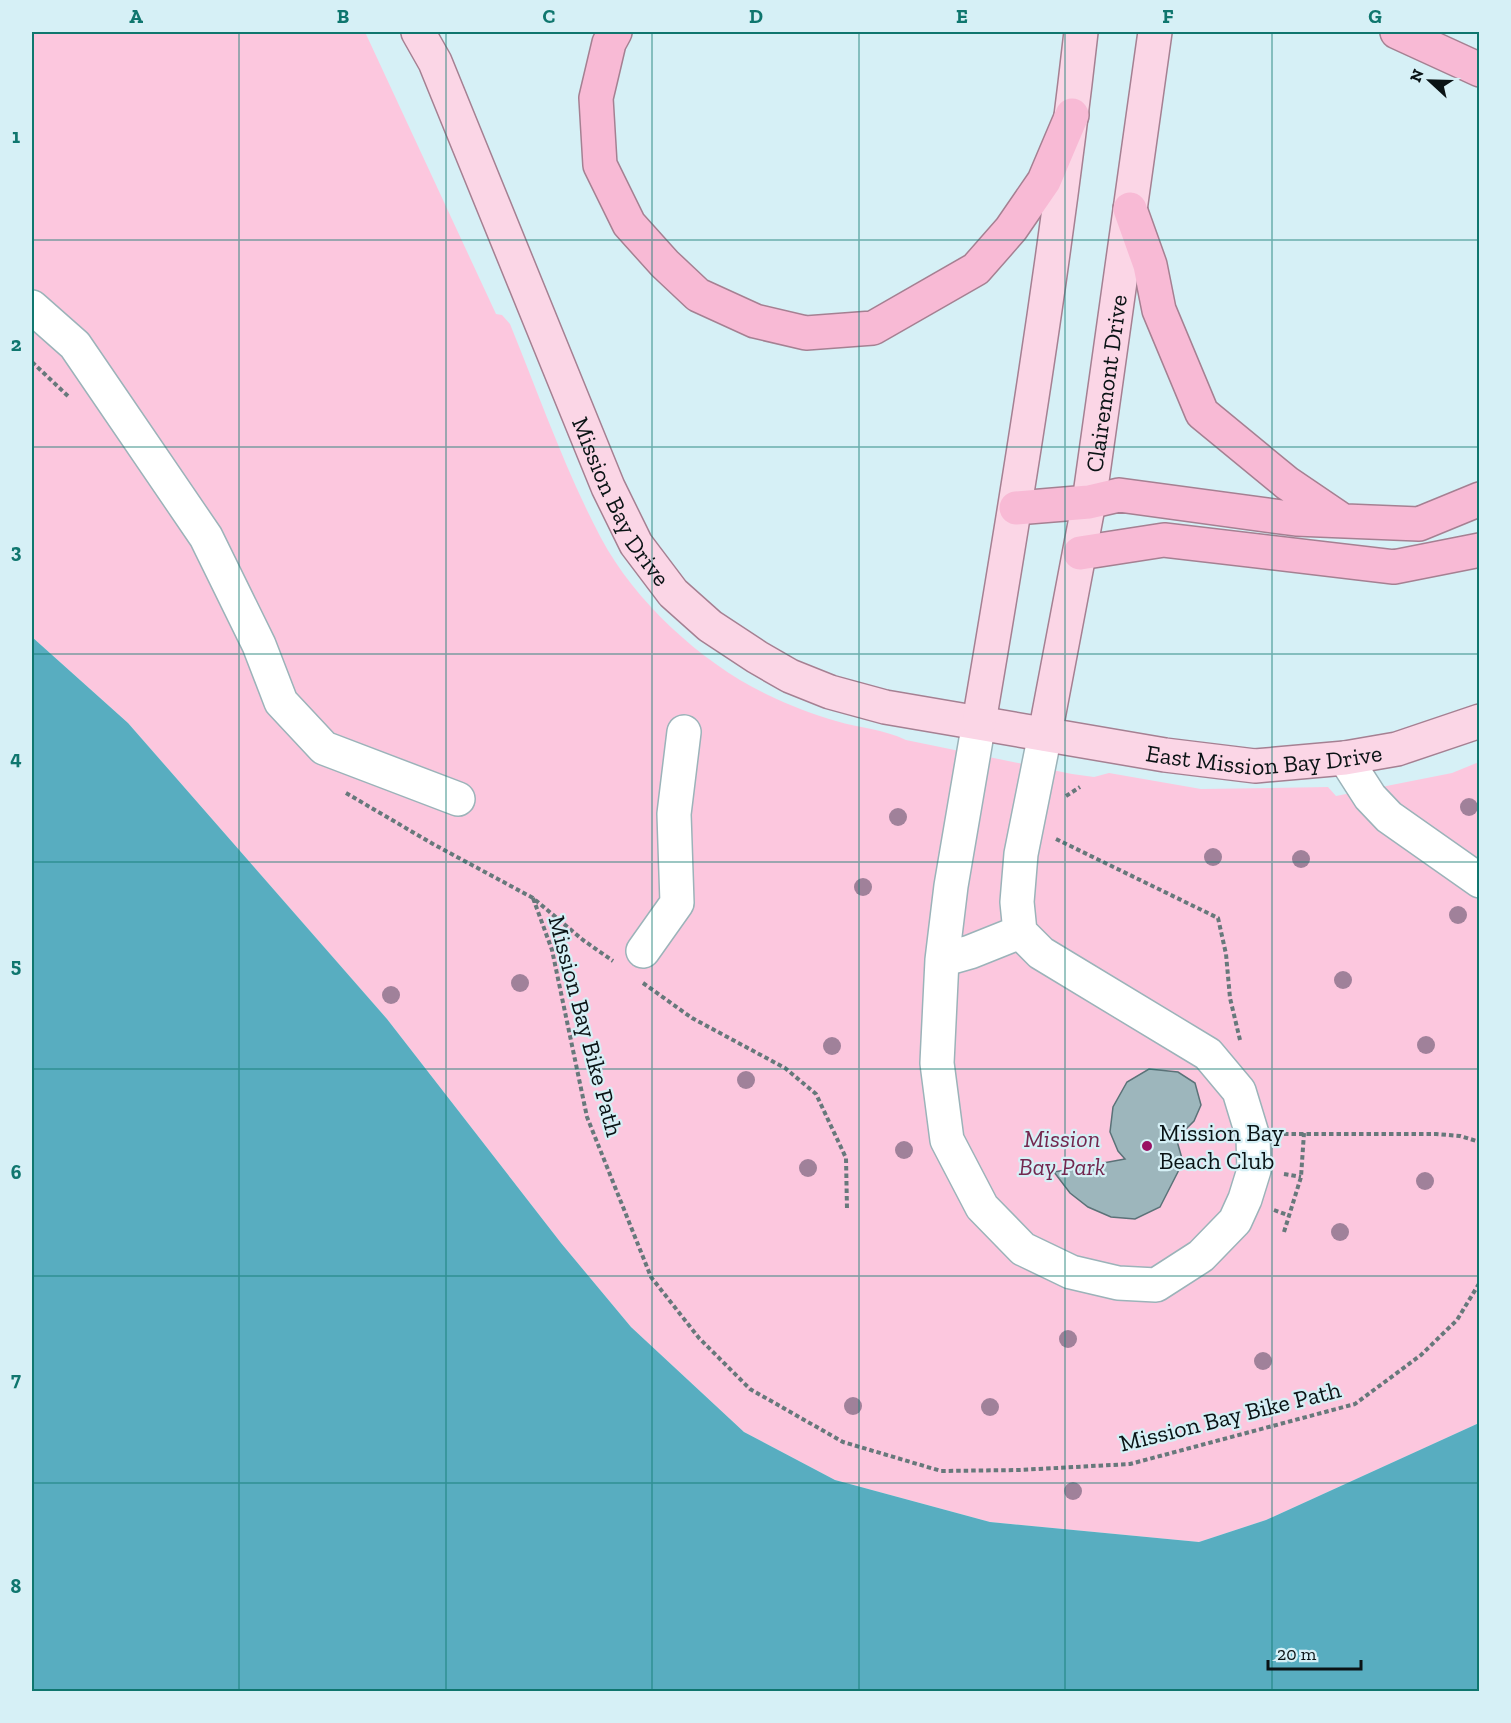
<svg xmlns="http://www.w3.org/2000/svg" width="1511" height="1723" font-family="'Zilla Slab',serif">
	<rect width="100%" height="100%" fill="#d6f0f6"/>
	<!-- green -->
	<path fill="#fcc7de" d="M 32,32 L 365,32 L 496,314 L 502,315 L 510,324 C 539,395 565,470 601,538 C 635,602 703,664 768,695 C 789,705 814,715 836,721 C 860,728 883,729 906,740 L 1072,774 L 1094,777 L 1109,773 L 1201,789 L 1328,787 L 1336,796 L 1452,773 L 1479,762 L 1479,1423 L 1266,1520 L 1199,1542 L 990,1522 L 835,1480 L 744,1432 L 631,1327 L 561,1243 L 387,1019 L 128,723 L 32,637 Z"/>
	<!-- water -->
	<path fill="#58adc0" d="M 32,637 L 128,723 L 387,1019 L 561,1243 L 631,1327 L 744,1432 L 835,1480 L 990,1522 L 1199,1542 L 1266,1520 L 1479,1423 L 1479,1691 L 32,1691 Z"/>
	<!-- building -->
	<path fill="#9db6bc" stroke="#5b7278" stroke-width="1.5" d="M 1149,1069 L 1178,1072 L 1195,1083 L 1201,1105 L 1194,1121 L 1183,1132 L 1162,1129 L 1177,1141 L 1183,1162 L 1160,1207 L 1135,1219 L 1111,1217 L 1088,1207 L 1070,1193 L 1054,1172 L 1125,1159 L 1118,1151 L 1110,1132 L 1113,1107 L 1127,1082 Z"/>
	<g fill="none" stroke-linecap="round" stroke-linejoin="round">
		<!-- minor casing -->
		<g stroke="#9bb3b9" stroke-width="36">
			<path id="minor" d="M 32,307 L 75,345 L 206,537 L 259,645 L 281,702 L 324,748 L 458,799
				M 979,722 L 951,886 L 942,960 L 937,1063 L 947,1140 L 982,1207 L 1023,1249 L 1071,1272 L 1118,1283 L 1156,1285 L 1201,1256 L 1235,1221 L 1245,1199 L 1254,1170 L 1253,1137 L 1239,1091 L 1208,1054 L 1041,953 L 1020,932 L 1017,902 L 1021,854 L 1045,734
				M 1345,758 L 1370,797 L 1389,817 L 1480,881
				M 643,951 L 677,903 L 674,814 L 684,732
				M 942,960 L 970,952 L 1020,932"/>
		</g>
		<!-- major casing -->
		<g stroke="#a58092" stroke-width="36">
			<g id="major">
				<path id="s1" d="M 418,32 L 435,62 L 608,487 L 636,544 L 673,593 L 710,626 L 757,657 L 790,676 L 830,692 L 885,707 L 1165,755 L 1255,766 L 1345,758 L 1397,749 L 1480,721"/>
				<path d="M 979,722 C 1018,493 1055,263 1081,32"/>
				<path id="s2" d="M 1045,734 L 1089,502 L 1155,32"/>
			</g>
		</g>
		<!-- highway casing -->
		<g stroke="#a58092" stroke-width="36">
			<path id="highway" d="M 615,32 L 609,43 L 596,98 L 600,165 L 629,224 L 665,264 L 698,295 L 755,321 L 806,333 L 873,328 L 976,269 L 1011,229 L 1044,181 L 1072,115
				M 1397,32 L 1480,70
				M 1130,209 L 1150,265 L 1159,310 L 1202,413 L 1287,483 L 1343,521
				M 1016,508 L 1089,502 L 1119,495 L 1296,519 L 1419,524 L 1480,499
				M 1080,553 L 1164,540 L 1394,567 L 1480,550"/>
		</g>
		<!-- path -->
		<path stroke="#67787b" stroke-width="4" stroke-dasharray="4.5 3" stroke-linecap="butt" d="M 32,362 L 70,398
			M 346,793 L 433,844 L 533,898 L 583,940 L 613,961
			M 1066,796 L 1080,787
			M 1056,839 L 1218,918 L 1226,954 L 1230,998 L 1240,1040
			M 533,898 L 552,950 L 587,1117 L 651,1277 L 699,1338 L 750,1389 L 843,1442 L 941,1471 L 1019,1470 L 1130,1464 L 1355,1404 L 1421,1355 L 1457,1320 L 1480,1282
			M 643,983 L 692,1018 L 785,1068 L 816,1094 L 846,1158 L 847,1209
			M 1284,1134 L 1436,1134 L 1460,1136 L 1480,1142
			M 1284,1174 L 1301,1177
			M 1274,1210 L 1290,1216
			M 1284,1232 L 1301,1177 L 1304,1133"/>
		<!-- minor -->
		<use href="#minor" stroke="#fff" stroke-width="33"/>
		<!-- major -->
		<use href="#major" stroke="#fbd6e6" stroke-width="33"/>
		<!-- highway -->
		<use href="#highway" stroke="#f8bad5" stroke-width="33"/>
	</g>
	<!-- trees -->
	<g fill="#a0819a">
		<circle cx="1469" cy="807" r="9"/>
		<circle cx="898" cy="817" r="9"/>
		<circle cx="1213" cy="857" r="9"/>
		<circle cx="1301" cy="859" r="9"/>
		<circle cx="863" cy="887" r="9"/>
		<circle cx="1458" cy="915" r="9"/>
		<circle cx="1343" cy="980" r="9"/>
		<circle cx="520" cy="983" r="9"/>
		<circle cx="391" cy="995" r="9"/>
		<circle cx="1426" cy="1045" r="9"/>
		<circle cx="832" cy="1046" r="9"/>
		<circle cx="746" cy="1080" r="9"/>
		<circle cx="904" cy="1150" r="9"/>
		<circle cx="808" cy="1168" r="9"/>
		<circle cx="1425" cy="1181" r="9"/>
		<circle cx="1340" cy="1232" r="9"/>
		<circle cx="1068" cy="1339" r="9"/>
		<circle cx="1263" cy="1361" r="9"/>
		<circle cx="853" cy="1406" r="9"/>
		<circle cx="990" cy="1407" r="9"/>
		<circle cx="1073" cy="1491" r="9"/>
	</g>
	<!-- grid -->
	<path fill="none" stroke="#0f766e" stroke-width="1.5" stroke-opacity="0.55" d="M 239,32 L 239,1692M 446,32 L 446,1692M 652,32 L 652,1692M 859,32 L 859,1692M 1065,32 L 1065,1692M 1272,32 L 1272,1692M 32,240 L 1480,240M 32,447 L 1480,447M 32,654 L 1480,654M 32,862 L 1480,862M 32,1069 L 1480,1069M 32,1276 L 1480,1276M 32,1483 L 1480,1483"/>
	<!-- markers -->
	<circle fill="#991063" stroke="#d6f0f6" stroke-width="2" cx="1147" cy="1146" r="6"/>
	<g text-anchor="middle" dominant-baseline="central" stroke-width="4.5" stroke-linejoin="round" paint-order="stroke">
		<!-- street labels -->
		<g font-size="24" fill="#0a1315" stroke="#d6f0f6">
			<text stroke="none"><textPath href="#s2" startOffset="356">Clairemont Drive</textPath></text>
			<text stroke="none"><textPath href="#s1" startOffset="512">Mission Bay Drive</textPath></text>
			<text stroke="none"><textPath href="#s1" startOffset="1246">East Mission Bay Drive</textPath></text>
			<text transform="translate(586 1026) rotate(75)">Mission Bay Bike Path</text>
			<text transform="translate(1230 1416) rotate(-14)">Mission Bay Bike Path</text>
		</g>
		<!-- poi labels -->
		<g font-size="24" fill="#0a1315" stroke="#d6f0f6" text-anchor="start">
			<text x="1159" y="1132">Mission Bay<tspan x="1159" dy="28">Beach Club</tspan></text>
		</g>
		<!-- park labels -->
		<g font-size="24" font-style="italic" fill="#73274f" stroke="#d6f0f6">
			<text x="1062" y="1138">Mission<tspan x="1062" dy="28">Bay Park</tspan></text>
		</g>
	</g>
	<!-- border -->
	<rect width="1511" height="1723" fill="none" stroke="#d6f0f6" stroke-width="66"/>
	<!-- north arrow -->
	<g transform="translate(1430 81) rotate(292)" stroke="#d6f0f6" stroke-width="4.5" paint-order="stroke">
	<path d="M0-4.5L10 22L0 15L-10 22Z" fill="#0a1315"/>
	<text y="-9" font-size="16" font-weight="bold" text-anchor="middle" fill="#0a1315">N</text>
	</g>
	<!-- scale -->
	<path d="M1268 1660v9h93v-9" fill="none" stroke="#0a1315" stroke-width="3"/>
	<text x="1277" y="1660" font-size="18" fill="#0a1315" stroke="#d6f0f6" stroke-width="4.5" paint-order="stroke">20 m</text>
	<rect x="33" y="33" width="1445" height="1657" fill="none" stroke="#0f766e" stroke-width="2"/>
	<g font-size="20" text-anchor="middle" font-weight="bold" fill="#0f766e">
		<text x="136" y="23">A</text>
		<text x="343" y="23">B</text>
		<text x="549" y="23">C</text>
		<text x="756" y="23">D</text>
		<text x="962" y="23">E</text>
		<text x="1168" y="23">F</text>
		<text x="1375" y="23">G</text>
		<text x="16" y="143">1</text>
		<text x="16" y="351">2</text>
		<text x="16" y="558">3</text>
		<text x="16" y="765">4</text>
		<text x="16" y="972">5</text>
		<text x="16" y="1179">6</text>
		<text x="16" y="1386">7</text>
		<text x="16" y="1593">8</text>
	</g>
</svg>
